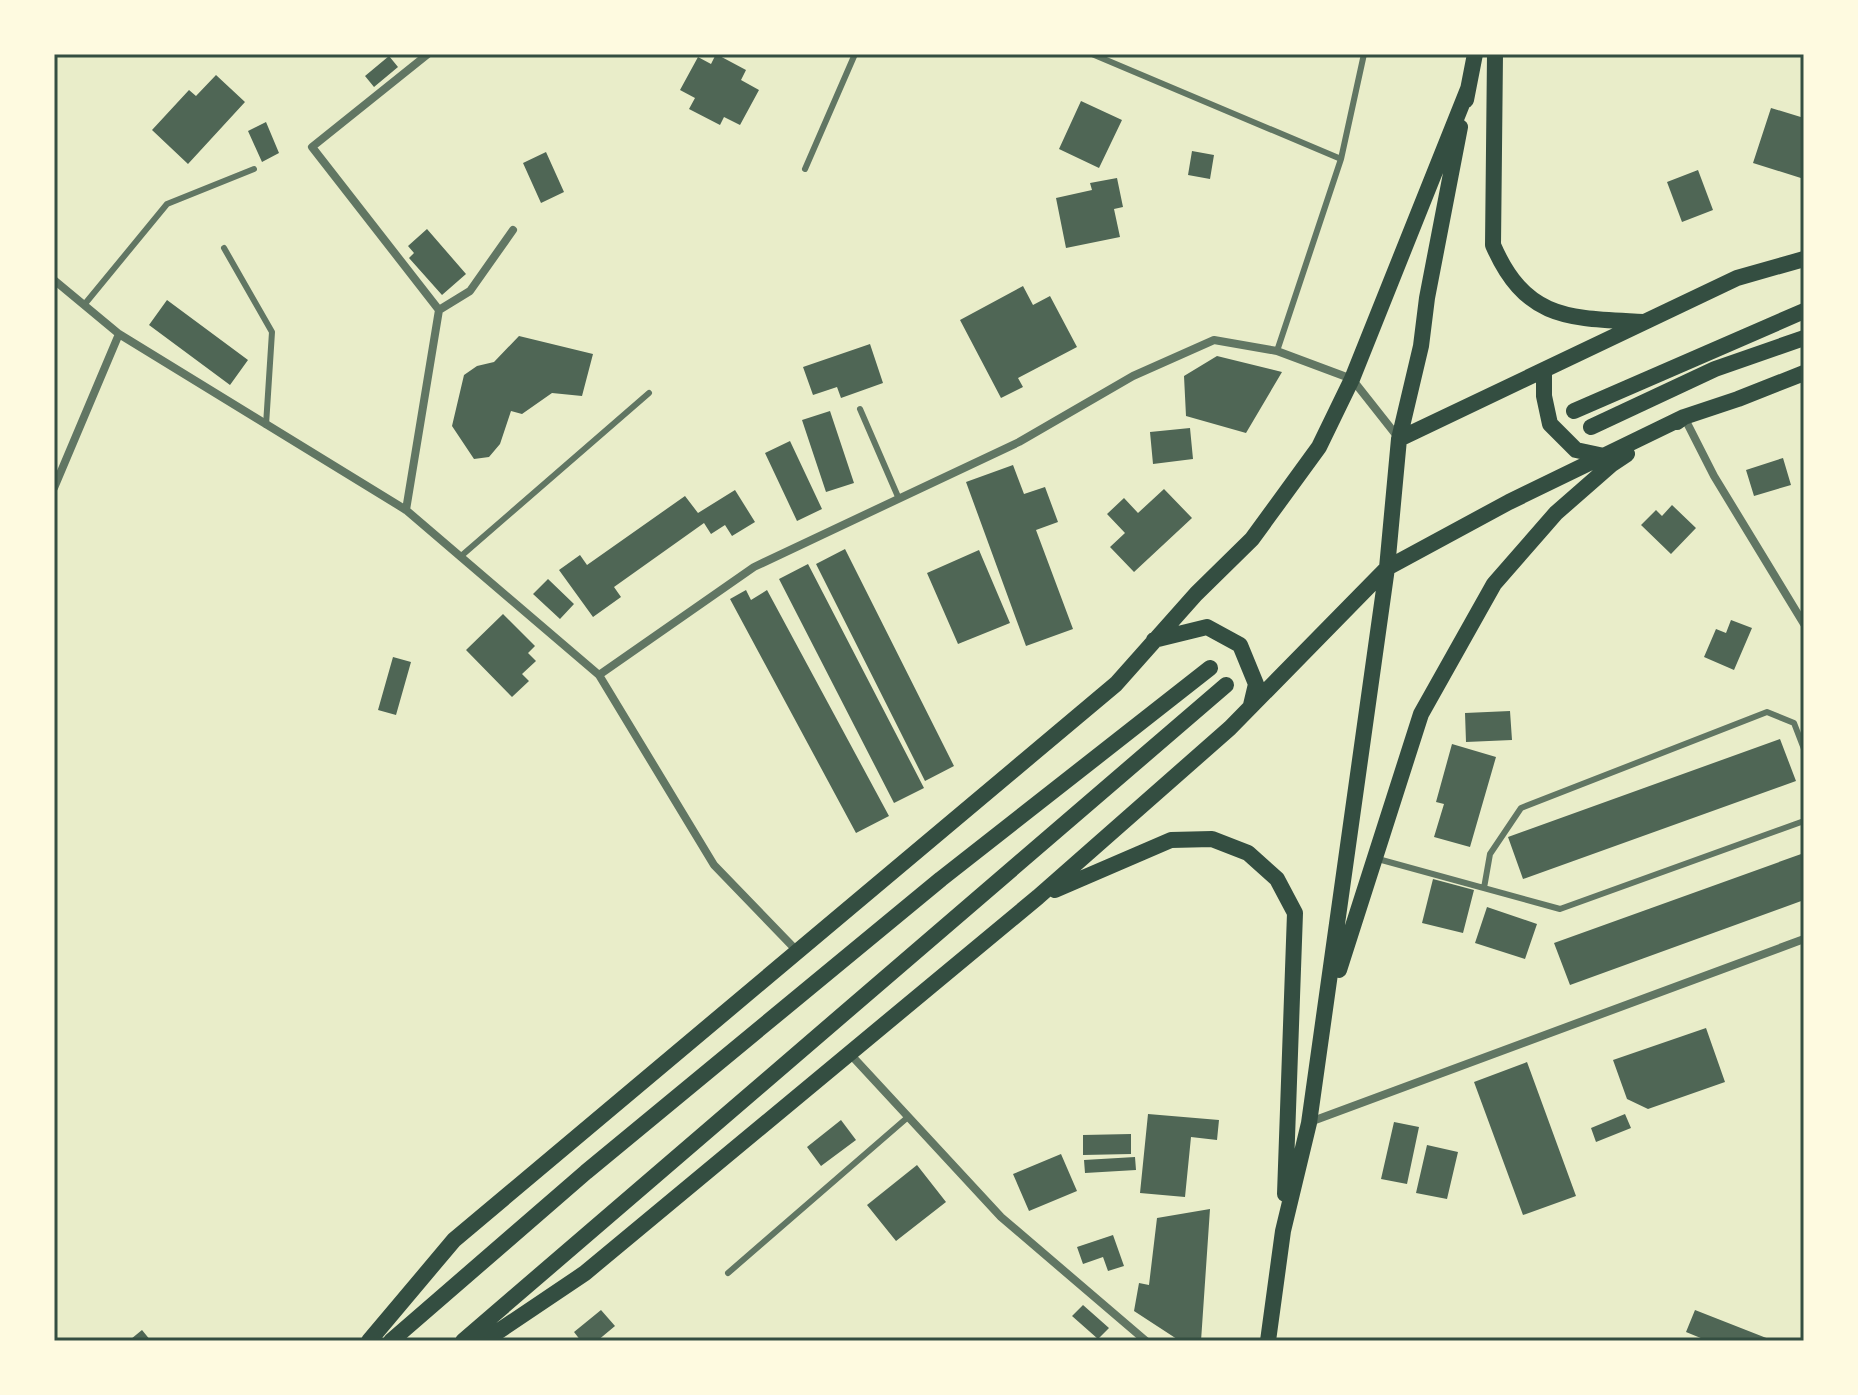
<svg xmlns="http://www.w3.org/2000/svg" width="1858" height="1395" font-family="Overpass,sans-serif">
	<rect width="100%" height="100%" fill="#e9edc9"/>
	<!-- building -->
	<path fill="#4f6655" d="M 716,54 L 746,70 L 741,80 L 759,90 L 740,125 L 724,117 L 720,125 L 689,109 L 695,98 L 680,90 L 698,57 L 711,64 Z
		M 389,56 L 398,67 L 374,87 L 365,76 Z
		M 216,75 L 245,102 L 188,164 L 152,130 L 189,90 L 196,96 Z
		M 1081,101 L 1122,120 L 1099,168 L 1059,149 Z
		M 1771,108 L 1804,118 L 1804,179 L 1753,163 Z
		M 266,122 L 279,153 L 262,162 L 248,131 Z
		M 1192,151 L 1214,155 L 1210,179 L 1188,175 Z
		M 546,152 L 564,192 L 541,203 L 523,163 Z
		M 1698,170 L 1713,210 L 1682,222 L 1667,182 Z
		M 1117,178 L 1123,207 L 1114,209 L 1120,237 L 1066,248 L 1056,198 L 1092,190 L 1090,183 Z
		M 427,229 L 466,274 L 442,295 L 409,258 L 414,253 L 408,246 Z
		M 1023,286 L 1033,305 L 1050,296 L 1077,347 L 1018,378 L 1023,387 L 1001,398 L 960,320 Z
		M 167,300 L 248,360 L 230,385 L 149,325 Z
		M 519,336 L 593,354 L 582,396 L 552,393 L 522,414 L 511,411 L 500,444 L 489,457 L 474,459 L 452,426 L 464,375 L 477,366 L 494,362 Z
		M 870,344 L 883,383 L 841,398 L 837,387 L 813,395 L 803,367 Z
		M 1217,356 L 1282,372 L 1246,433 L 1186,416 L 1184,376 Z
		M 830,411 L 854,483 L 826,492 L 802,420 Z
		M 1190,428 L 1193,459 L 1153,464 L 1150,432 Z
		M 790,441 L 822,509 L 797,521 L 765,453 Z
		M 1783,458 L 1791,485 L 1754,496 L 1746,470 Z
		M 1013,465 L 1024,494 L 1045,487 L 1058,522 L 1036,530 L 1073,629 L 1026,646 L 966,482 Z
		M 1164,489 L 1192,518 L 1134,572 L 1110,547 L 1125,533 L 1107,514 L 1124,498 L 1138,513 Z
		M 735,490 L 755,522 L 732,536 L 725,525 L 711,534 L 704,523 L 614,587 L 621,597 L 593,617 L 559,570 L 580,555 L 587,565 L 685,496 L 698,513 Z
		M 1672,505 L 1696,528 L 1671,554 L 1641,525 L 1656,510 L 1662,516 Z
		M 845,549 L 954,766 L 925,781 L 816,564 Z
		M 979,550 L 1010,623 L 958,644 L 927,573 Z
		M 808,564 L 924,788 L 894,803 L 779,579 Z
		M 548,579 L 574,604 L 560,619 L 533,594 Z
		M 746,590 L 751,600 L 767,590 L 889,816 L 856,833 L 730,599 Z
		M 503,614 L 535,646 L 528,653 L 536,661 L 522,674 L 529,681 L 512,697 L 466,650 Z
		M 1731,620 L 1752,628 L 1734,670 L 1704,657 L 1716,629 L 1726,633 Z
		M 393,657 L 411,662 L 396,715 L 378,710 Z
		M 1510,711 L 1512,740 L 1466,742 L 1465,713 Z
		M 1780,739 L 1796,781 L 1523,879 L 1508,837 Z
		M 1452,744 L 1496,757 L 1470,847 L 1434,837 L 1444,804 L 1436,802 Z
		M 1804,853 L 1804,900 L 1570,985 L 1554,943 Z
		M 1433,879 L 1474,890 L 1463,933 L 1422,923 Z
		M 1487,907 L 1537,924 L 1525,959 L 1475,943 Z
		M 1706,1028 L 1725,1082 L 1648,1109 L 1627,1099 L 1613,1060 Z
		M 1527,1062 L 1576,1196 L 1523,1215 L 1474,1082 Z
		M 1148,1114 L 1219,1120 L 1217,1140 L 1191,1137 L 1185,1197 L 1140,1193 Z
		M 1625,1114 L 1631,1128 L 1596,1142 L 1591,1128 Z
		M 841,1120 L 856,1140 L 821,1166 L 807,1147 Z
		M 1394,1122 L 1419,1127 L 1407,1184 L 1381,1179 Z
		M 1131,1134 L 1131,1154 L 1083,1155 L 1083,1135 Z
		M 1427,1145 L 1458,1152 L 1447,1199 L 1416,1193 Z
		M 1061,1154 L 1077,1191 L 1029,1211 L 1013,1174 Z
		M 1135,1157 L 1136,1170 L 1085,1173 L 1084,1160 Z
		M 917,1165 L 946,1202 L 896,1241 L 867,1205 Z
		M 1210,1209 L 1201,1341 L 1180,1341 L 1134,1311 L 1139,1283 L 1149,1285 L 1157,1218 Z
		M 1113,1235 L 1124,1266 L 1108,1271 L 1103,1257 L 1083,1264 L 1077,1247 Z
		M 1083,1305 L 1109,1328 L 1098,1339 L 1072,1316 Z
		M 601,1310 L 615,1326 L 597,1341 L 581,1341 L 574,1332 Z
		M 1695,1310 L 1774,1341 L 1708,1341 L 1686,1332 Z
		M 142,1330 L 151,1341 L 132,1341 L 131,1339 Z"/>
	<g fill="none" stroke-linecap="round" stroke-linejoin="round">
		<!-- service -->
		<path stroke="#617663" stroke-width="6" d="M 1092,54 L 1341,159 L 1277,351
			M 1341,159 L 1364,54
			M 805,169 L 855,54
			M 224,248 L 272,332 L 266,425
			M 84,305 L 167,204 L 254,169
			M 860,409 L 899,499
			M 460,557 L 649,393
			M 1378,859 L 1560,909 L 1804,821
			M 1484,888 L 1490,854 L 1521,808 L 1767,712 L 1794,723 L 1804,749
			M 728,1273 L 908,1117"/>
		<!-- minor -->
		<path stroke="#617663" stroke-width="8" d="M 54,280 L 119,334 L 406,510 L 599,675 L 714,865 L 798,952
			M 439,310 L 470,291 L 513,230
			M 1684,417 L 1714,476 L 1804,624
			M 54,488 L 119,334
			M 406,510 L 439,310 L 312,147 L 428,54
			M 599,675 L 754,567 L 1019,442 L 1133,376 L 1214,340 L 1277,351 L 1352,379 L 1397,436
			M 853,1052 L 851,1055 L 1001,1217 L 1146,1341
			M 1310,1122 L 1804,939"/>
		<!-- secondary -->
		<path stroke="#344e41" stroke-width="16" d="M 1495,54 L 1493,245 C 1526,321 1570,318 1643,322
			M 1466,100 L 1475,54
			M 1544,370 L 1544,396 L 1550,424 L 1576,450 L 1604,456
			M 1574,411 L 1804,311
			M 1677,422 L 1684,417 L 1738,399 L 1804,373
			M 1591,427 L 1715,369 L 1804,338
			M 1399,439 L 1737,278 L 1804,259
			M 1154,640 L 1207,627 L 1240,645 L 1256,684 L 1251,705
			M 1055,890 L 1171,840 L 1212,839 L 1248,853 L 1277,879 L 1295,913 L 1285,1194
			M 1339,970 L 1421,714 L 1494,584 L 1556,513 L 1612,464 L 1627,454
			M 369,1341 L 454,1240 L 1116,684 L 1196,594 L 1252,539 L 1319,447 L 1352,379 L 1468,89
			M 391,1341 L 586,1172 L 941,879 L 1210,668
			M 463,1341 L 1226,685
			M 484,1341 L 585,1273 L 1038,897 L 1230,728 L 1387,568 L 1509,502 L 1684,417
			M 1268,1341 L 1283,1231 L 1309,1123 L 1387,568 L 1399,439 L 1421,346 L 1427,298 L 1460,127"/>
	</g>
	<!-- border -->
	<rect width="1858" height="1395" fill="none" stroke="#fefae0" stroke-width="112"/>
	<rect x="56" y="56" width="1746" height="1283" fill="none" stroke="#344e41" stroke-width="3"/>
</svg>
